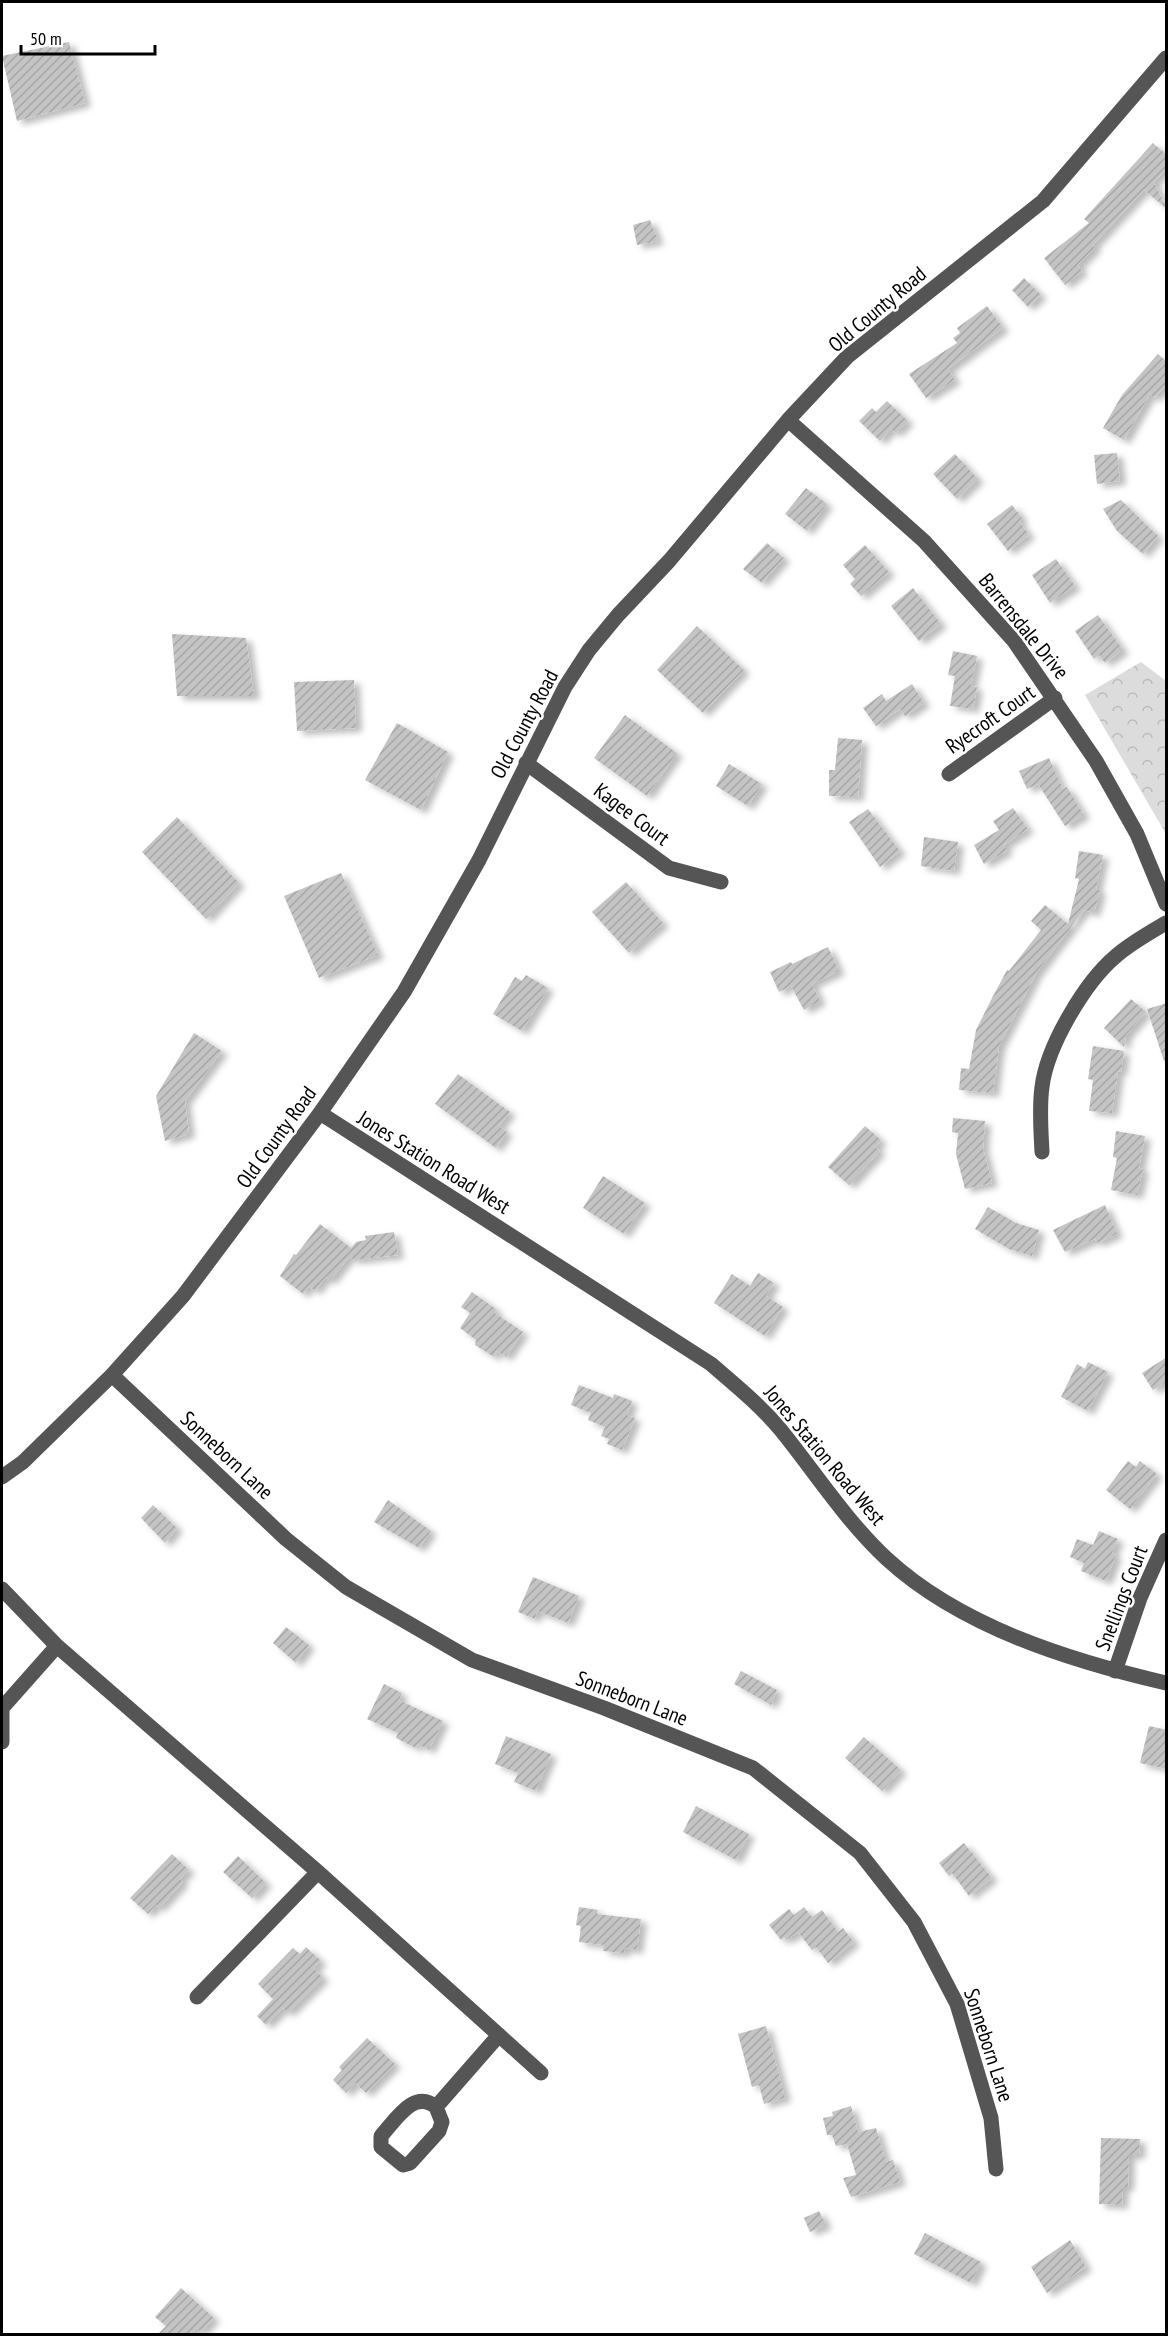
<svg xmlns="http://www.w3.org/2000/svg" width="1168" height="2336" font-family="'PT Sans Narrow',sans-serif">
	<defs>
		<pattern id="park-crowns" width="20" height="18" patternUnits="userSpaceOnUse" patternTransform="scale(1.5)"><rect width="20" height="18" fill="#dcdcdc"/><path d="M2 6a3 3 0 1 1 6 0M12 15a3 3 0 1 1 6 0" fill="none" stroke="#bbb"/></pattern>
		<pattern id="building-hatch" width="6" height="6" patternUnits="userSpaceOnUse" patternTransform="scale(1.5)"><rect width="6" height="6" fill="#c4c4c4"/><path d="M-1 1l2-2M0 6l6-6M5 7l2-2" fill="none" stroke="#a7a7a7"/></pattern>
		<filter id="shadow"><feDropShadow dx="6" dy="4" stdDeviation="3" flood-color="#0004"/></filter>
	</defs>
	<rect width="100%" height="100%" fill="#fff"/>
	<!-- park -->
	<path fill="url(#park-crowns)" d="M 1141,662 L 1166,681 L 1166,834 L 1085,695 Z"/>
	<!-- building -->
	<path fill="url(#building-hatch)" filter="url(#shadow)" d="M 69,42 L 85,103 L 17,121 L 2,56 Z
		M 1153,143 L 1167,155 L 1167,168 L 1154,182 L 1167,209 L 1144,190 L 1093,245 L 1095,248 L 1078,265 L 1082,271 L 1065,285 L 1044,258 L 1089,223 L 1084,219 Z
		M 650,220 L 658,241 L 637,245 L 633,225 Z
		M 1024,278 L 1041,295 L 1028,307 L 1012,290 Z
		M 987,306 L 1003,328 L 948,369 L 955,380 L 926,398 L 909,374 L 957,343 L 953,338 L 960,333 L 957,328 Z
		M 1158,354 L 1167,362 L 1167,384 L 1154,398 L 1150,394 L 1124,440 L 1103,428 L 1122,395 Z
		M 887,401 L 908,421 L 896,433 L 891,429 L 880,441 L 859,421 L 872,408 L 876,412 Z
		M 1117,453 L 1120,481 L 1097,484 L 1094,455 Z
		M 955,454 L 978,479 L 957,499 L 933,474 Z
		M 806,488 L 827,504 L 807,531 L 785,514 Z
		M 1121,500 L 1158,536 L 1143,554 L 1117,531 L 1103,509 Z
		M 1012,505 L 1022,518 L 1019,521 L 1029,535 L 1008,551 L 987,524 Z
		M 767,543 L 784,558 L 762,583 L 743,569 Z
		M 865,545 L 889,572 L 861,596 L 850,584 L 855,579 L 843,565 Z
		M 1056,559 L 1075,586 L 1050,603 L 1032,575 Z
		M 913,588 L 941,624 L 919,641 L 891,606 Z
		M 1098,615 L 1123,650 L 1105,663 L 1099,655 L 1094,659 L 1075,631 Z
		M 697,626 L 744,670 L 703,713 L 657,670 Z
		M 172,634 L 246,638 L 254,696 L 177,696 Z
		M 953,651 L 977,656 L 971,686 L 977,687 L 973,709 L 950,706 L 955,676 L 948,675 Z
		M 354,680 L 356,728 L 297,731 L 294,682 Z
		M 912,684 L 924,703 L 905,716 L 900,709 L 876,726 L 863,708 L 882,694 L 886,701 Z
		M 625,715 L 677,753 L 647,796 L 594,758 Z
		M 397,723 L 448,752 L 421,810 L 365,780 Z
		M 838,738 L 862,740 L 858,797 L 829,796 L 829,770 L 835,770 Z
		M 1049,758 L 1063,789 L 1067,787 L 1084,815 L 1065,826 L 1038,784 L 1027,789 L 1019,771 Z
		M 729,764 L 762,784 L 748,806 L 716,786 Z
		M 1013,808 L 1028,829 L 1004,845 L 1007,851 L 984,864 L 974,845 L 999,830 L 993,821 Z
		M 868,809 L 900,851 L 880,867 L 849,822 Z
		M 177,817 L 239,883 L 206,919 L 142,852 Z
		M 924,837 L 958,842 L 954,871 L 921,866 Z
		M 1079,851 L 1103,855 L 1096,889 L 1100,890 L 1094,913 L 1084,910 L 1037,972 L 999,1046 L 993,1093 L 959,1090 L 961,1068 L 969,1069 L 976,1030 L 992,998 L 1007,970 L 1009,971 L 1041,930 L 1031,921 L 1045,905 L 1068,924 L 1079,879 L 1075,878 Z
		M 341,873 L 378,955 L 319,978 L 284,896 Z
		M 626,882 L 663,923 L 629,953 L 592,912 Z
		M 828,947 L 839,971 L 812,984 L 820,1001 L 804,1010 L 791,986 L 779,992 L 770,972 L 791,962 L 792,964 Z
		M 526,975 L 548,988 L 522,1031 L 493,1014 L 515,977 L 522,981 Z
		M 1131,999 L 1146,1012 L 1126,1035 L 1124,1047 L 1104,1028 Z
		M 1167,1003 L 1167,1060 L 1164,1061 L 1147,1009 Z
		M 194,1033 L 222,1051 L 185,1101 L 189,1134 L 165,1141 L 156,1096 Z
		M 1093,1046 L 1124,1051 L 1121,1072 L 1118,1071 L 1112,1113 L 1089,1111 L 1093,1080 L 1088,1079 Z
		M 458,1074 L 510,1112 L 499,1126 L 507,1132 L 496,1148 L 435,1104 Z
		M 953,1118 L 985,1121 L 983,1148 L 992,1183 L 965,1189 L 956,1154 L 958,1133 L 952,1132 Z
		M 865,1126 L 881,1140 L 875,1147 L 880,1151 L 849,1185 L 828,1167 Z
		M 1116,1131 L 1145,1136 L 1139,1168 L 1143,1169 L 1137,1195 L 1111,1190 L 1117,1158 L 1113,1157 Z
		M 603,1176 L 645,1203 L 624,1234 L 583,1208 Z
		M 1105,1205 L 1117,1234 L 1097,1243 L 1095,1239 L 1065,1252 L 1053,1230 Z
		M 988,1207 L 1016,1223 L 1039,1230 L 1032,1256 L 1009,1249 L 975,1229 Z
		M 320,1224 L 351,1248 L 356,1242 L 366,1240 L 365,1236 L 394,1232 L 398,1255 L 355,1260 L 349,1257 L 330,1281 L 326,1277 L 315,1291 L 309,1286 L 303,1294 L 280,1276 L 294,1254 L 296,1255 Z
		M 758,1273 L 774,1283 L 766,1296 L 783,1307 L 765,1336 L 714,1303 L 732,1274 L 750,1286 Z
		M 472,1292 L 496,1309 L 495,1313 L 523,1332 L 506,1357 L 497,1351 L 494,1357 L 475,1345 L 476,1340 L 460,1328 L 470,1313 L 461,1307 Z
		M 1167,1357 L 1167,1381 L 1153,1390 L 1142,1373 Z
		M 1088,1362 L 1108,1372 L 1088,1411 L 1061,1397 L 1077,1364 L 1085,1369 Z
		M 579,1385 L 613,1398 L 614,1394 L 632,1401 L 627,1415 L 635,1418 L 622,1450 L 607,1444 L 609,1439 L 601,1436 L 605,1427 L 588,1420 L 591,1413 L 571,1405 Z
		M 1128,1461 L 1136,1467 L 1140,1461 L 1157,1474 L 1130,1509 L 1106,1490 Z
		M 388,1500 L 431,1531 L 419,1548 L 374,1522 Z
		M 153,1505 L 177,1528 L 165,1543 L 141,1518 Z
		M 1099,1531 L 1118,1539 L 1112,1553 L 1116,1555 L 1106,1581 L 1081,1571 L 1084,1563 L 1070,1557 L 1077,1539 L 1093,1545 Z
		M 533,1577 L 579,1596 L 568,1623 L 537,1611 L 535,1619 L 518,1612 Z
		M 286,1627 L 309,1645 L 296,1663 L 273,1643 Z
		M 741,1671 L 777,1690 L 771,1705 L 734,1684 Z
		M 384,1684 L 402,1693 L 399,1700 L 443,1721 L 429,1750 L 418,1744 L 416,1748 L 396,1738 L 398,1733 L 367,1719 Z
		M 1149,1726 L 1167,1730 L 1167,1769 L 1140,1763 Z
		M 506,1736 L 551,1754 L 536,1791 L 514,1782 L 518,1773 L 495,1764 Z
		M 864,1737 L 901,1770 L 882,1791 L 845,1758 Z
		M 696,1806 L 749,1834 L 736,1860 L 683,1832 Z
		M 964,1843 L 992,1878 L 969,1896 L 952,1873 L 949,1876 L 939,1863 Z
		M 172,1854 L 189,1870 L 180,1879 L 183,1882 L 159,1908 L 156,1905 L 148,1914 L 130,1898 Z
		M 238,1856 L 266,1883 L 252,1898 L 223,1872 Z
		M 579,1907 L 598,1910 L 597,1914 L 641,1919 L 637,1950 L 625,1948 L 624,1953 L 603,1951 L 604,1945 L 579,1942 L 581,1926 L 576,1925 Z
		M 804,1907 L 812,1917 L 822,1910 L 838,1932 L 843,1928 L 854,1942 L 828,1963 L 816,1947 L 812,1950 L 798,1932 L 786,1940 L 784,1937 L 781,1940 L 769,1925 L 789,1909 L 794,1915 Z
		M 306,1947 L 321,1961 L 314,1968 L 323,1978 L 288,2013 L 283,2008 L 266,2025 L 257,2016 L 273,1999 L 258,1984 L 293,1948 L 300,1954 Z
		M 766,2026 L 785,2098 L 764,2104 L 759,2085 L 752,2087 L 738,2034 Z
		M 367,2038 L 395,2064 L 366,2093 L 355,2083 L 346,2093 L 333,2080 L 342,2070 L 339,2067 Z
		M 851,2106 L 858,2132 L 876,2128 L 886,2162 L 893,2160 L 900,2182 L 851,2197 L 843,2178 L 856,2175 L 847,2144 L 836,2146 L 832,2135 L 827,2135 L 823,2118 L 833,2116 L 832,2112 Z
		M 1101,2138 L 1140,2139 L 1139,2155 L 1129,2155 L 1128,2187 L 1123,2187 L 1122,2205 L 1099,2204 Z
		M 819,2211 L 826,2225 L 810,2232 L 804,2218 Z
		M 925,2233 L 981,2262 L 971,2283 L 914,2254 Z
		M 1070,2240 L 1086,2267 L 1047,2293 L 1031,2267 Z
		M 181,2288 L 214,2318 L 201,2332 L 197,2328 L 191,2334 L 158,2334 L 166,2326 L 155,2317 Z"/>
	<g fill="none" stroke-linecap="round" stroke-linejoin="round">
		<!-- minor -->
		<path stroke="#555" stroke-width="15" d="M 788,420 L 924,541 L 1014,641 L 1096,761 L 1137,834 L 1166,904
			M 526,763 L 669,868 L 721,882
			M 949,774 L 1055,698
			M 320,1113 L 711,1364 C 735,1385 759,1404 780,1429 C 815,1472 846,1521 887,1559 C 961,1627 1071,1661 1166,1683
			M 1042,1152 C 1041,1130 1039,1108 1042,1087 C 1047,1046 1085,982 1116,956 C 1131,943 1149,933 1166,923
			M 112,1375 L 286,1539 L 346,1587 L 472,1660 L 604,1708 L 753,1768 L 860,1853 L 914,1922 L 957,2004 L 991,2118 L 996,2169
			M 2,1477 L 23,1462 L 112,1375 L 183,1296 L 320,1113 L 404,992 L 479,860 L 565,687 L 589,650 L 618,615 L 669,561 L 788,420 L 847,357 L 1043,201 L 1166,58
			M 2,1589 L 57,1646 L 318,1872 L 541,2073
			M 1115,1671 L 1140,1598 L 1166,1540
			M 2,1708 L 57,1646
			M 2,1742 L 2,1708
			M 197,1997 L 318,1872
			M 436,2107 C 414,2088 395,2121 381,2136 L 381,2147 L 403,2165 L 410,2163 L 439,2131 L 442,2122 L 436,2107 L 499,2035"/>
	</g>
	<g text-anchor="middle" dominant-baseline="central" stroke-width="5" stroke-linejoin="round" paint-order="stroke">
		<!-- street labels -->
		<g font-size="21" fill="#000" stroke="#fff">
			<text transform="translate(877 309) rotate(-40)">Old County Road</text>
			<text transform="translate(1024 626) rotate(51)">Barrensdale Drive</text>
			<text transform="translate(990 719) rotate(-35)">Ryecroft Court</text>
			<text transform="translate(524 724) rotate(-62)">Old County Road</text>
			<text transform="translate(632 814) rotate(37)">Kagee Court</text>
			<text transform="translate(276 1137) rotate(-54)">Old County Road</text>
			<text transform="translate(434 1162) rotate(32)">Jones Station Road West</text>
			<text transform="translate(227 1455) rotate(43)">Sonneborn Lane</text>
			<text transform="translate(825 1455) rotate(50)">Jones Station Road West</text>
			<text transform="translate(1121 1598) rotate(-69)">Snellings Court</text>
			<text transform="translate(632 1698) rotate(21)">Sonneborn Lane</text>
			<text transform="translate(989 2045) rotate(72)">Sonneborn Lane</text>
		</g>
	</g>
	<!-- border -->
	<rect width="1168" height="2336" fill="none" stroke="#000000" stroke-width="6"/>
	<!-- scale -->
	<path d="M21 45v9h134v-9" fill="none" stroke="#000000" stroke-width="3"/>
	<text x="30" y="45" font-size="18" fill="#000000" stroke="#ffffff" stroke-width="4.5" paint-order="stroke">50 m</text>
</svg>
